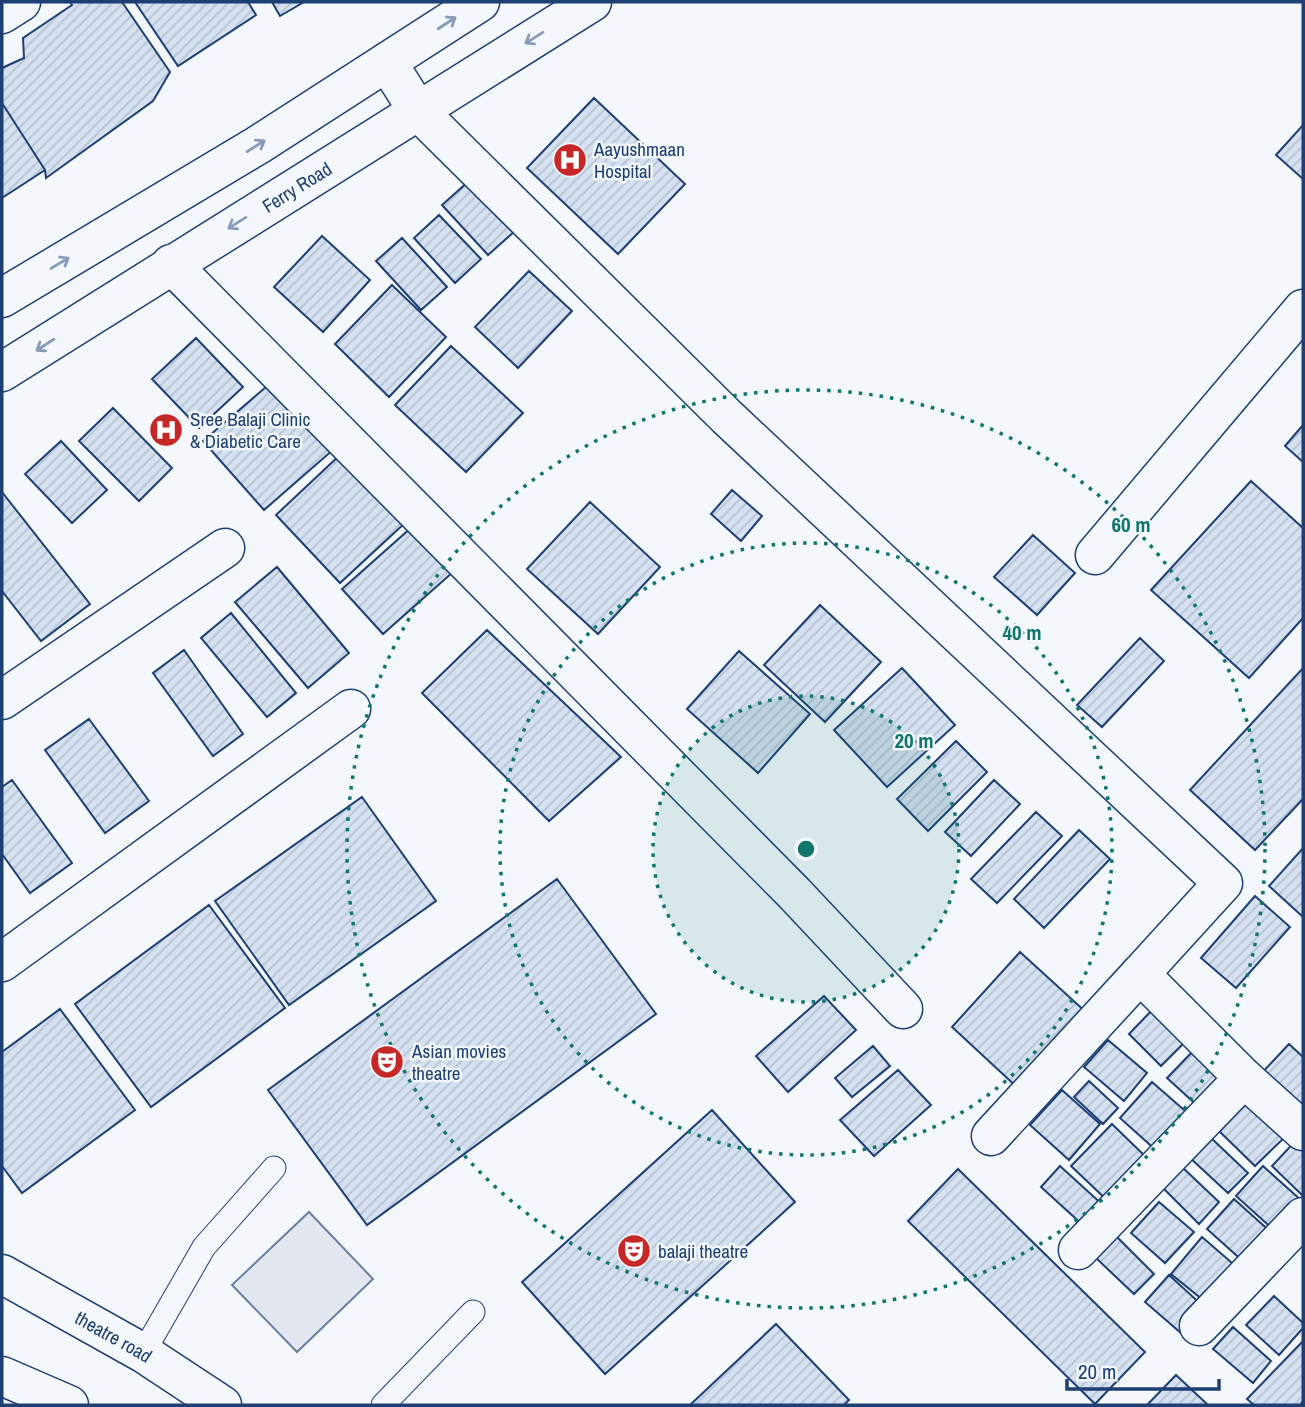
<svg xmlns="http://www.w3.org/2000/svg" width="1305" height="1407" font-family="'Archivo Narrow',sans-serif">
	<defs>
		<pattern id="building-hatch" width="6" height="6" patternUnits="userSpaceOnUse" patternTransform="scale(1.75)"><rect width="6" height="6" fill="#d5e0f0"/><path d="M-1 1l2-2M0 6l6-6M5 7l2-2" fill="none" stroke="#b6c1d1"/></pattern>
	</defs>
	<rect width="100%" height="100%" fill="#f4f7fb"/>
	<!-- parking -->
	<path fill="#e3e8f0" stroke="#687fa3" stroke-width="2" d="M 309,1212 L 373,1279 L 297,1352 L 232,1285 Z"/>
	<!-- building -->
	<path fill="url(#building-hatch)" stroke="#1d3f73" stroke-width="2" d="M 70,2 L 122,2 L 170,72 L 153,101 L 46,178 L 45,170 L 2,103 L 2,68 L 24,58 L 23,38 L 72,5 Z
		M 135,2 L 248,2 L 256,15 L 178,66 Z
		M 272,2 L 304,2 L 280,16 Z
		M 594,98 L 685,184 L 618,254 L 527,168 Z
		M 2,103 L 45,170 L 2,198 Z
		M 1303,125 L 1303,179 L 1276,155 Z
		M 469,181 L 515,231 L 488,255 L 442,205 Z
		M 439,215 L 481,259 L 455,283 L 414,238 Z
		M 322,236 L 370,280 L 323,332 L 274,287 Z
		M 402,238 L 447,287 L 421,310 L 376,261 Z
		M 529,271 L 572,311 L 518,368 L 475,327 Z
		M 392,285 L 446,337 L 389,397 L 335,344 Z
		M 196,338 L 243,387 L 199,428 L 152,379 Z
		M 451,346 L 523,413 L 466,472 L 395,405 Z
		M 273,381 L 334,449 L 264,510 L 203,441 Z
		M 113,408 L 172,468 L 139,501 L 79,441 Z
		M 1303,425 L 1303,462 L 1285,446 Z
		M 61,441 L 107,490 L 72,523 L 25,474 Z
		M 341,454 L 406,522 L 340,583 L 276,515 Z
		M 1251,481 L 1303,528 L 1303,618 L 1249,678 L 1151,590 Z
		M 732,490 L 762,516 L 741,541 L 711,514 Z
		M 2,492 L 90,604 L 41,641 L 2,591 Z
		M 590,502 L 660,567 L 598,634 L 527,569 Z
		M 412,527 L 453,572 L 383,634 L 342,589 Z
		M 1033,535 L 1075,573 L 1037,615 L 994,577 Z
		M 277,567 L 349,653 L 308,688 L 235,602 Z
		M 820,605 L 881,662 L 825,722 L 764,665 Z
		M 231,613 L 296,693 L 267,717 L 201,638 Z
		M 487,630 L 621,757 L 549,821 L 422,693 Z
		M 1140,638 L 1164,661 L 1102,727 L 1077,705 Z
		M 184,650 L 243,734 L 213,756 L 153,673 Z
		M 739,651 L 810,714 L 758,773 L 687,709 Z
		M 902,668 L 955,725 L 887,787 L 834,730 Z
		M 1303,668 L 1303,799 L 1255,850 L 1190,790 Z
		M 89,719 L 149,801 L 105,833 L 45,750 Z
		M 956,741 L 987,772 L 928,831 L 897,799 Z
		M 12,780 L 72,863 L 30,893 L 2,854 L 2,787 Z
		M 994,780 L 1020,804 L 971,856 L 945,832 Z
		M 362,797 L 436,901 L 289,1005 L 215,901 Z
		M 1036,812 L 1062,836 L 997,903 L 971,879 Z
		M 1079,830 L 1110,859 L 1044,928 L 1014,899 Z
		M 1303,848 L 1303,917 L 1269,886 Z
		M 557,879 L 656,1014 L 367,1225 L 268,1090 Z
		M 1255,896 L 1290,927 L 1236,988 L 1201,958 Z
		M 209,905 L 285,1008 L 151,1107 L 75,1004 Z
		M 1020,952 L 1088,1014 L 1019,1089 L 952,1027 Z
		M 824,996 L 856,1030 L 788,1092 L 756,1056 Z
		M 1154,1008 L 1187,1040 L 1161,1066 L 1129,1034 Z
		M 60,1009 L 135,1110 L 22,1193 L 2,1166 L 2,1052 Z
		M 1108,1040 L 1147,1073 L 1124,1101 L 1084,1067 Z
		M 1289,1044 L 1303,1057 L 1303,1111 L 1259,1076 Z
		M 873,1046 L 890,1066 L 852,1097 L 835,1078 Z
		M 1196,1048 L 1229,1078 L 1200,1108 L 1167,1078 Z
		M 898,1070 L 931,1105 L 874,1156 L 840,1120 Z
		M 1089,1081 L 1118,1108 L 1103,1124 L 1074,1097 Z
		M 1152,1082 L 1191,1116 L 1158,1152 L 1120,1118 Z
		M 1062,1090 L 1100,1124 L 1069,1160 L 1030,1125 Z
		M 1250,1097 L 1288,1134 L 1255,1166 L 1217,1129 Z
		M 712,1110 L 795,1202 L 605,1374 L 522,1282 Z
		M 1112,1124 L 1149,1160 L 1109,1202 L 1071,1166 Z
		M 1301,1135 L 1303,1138 L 1303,1196 L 1272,1166 Z
		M 1209,1136 L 1248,1173 L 1228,1193 L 1189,1157 Z
		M 1060,1166 L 1104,1206 L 1085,1227 L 1041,1187 Z
		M 1181,1166 L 1219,1202 L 1199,1224 L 1161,1186 Z
		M 1263,1166 L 1302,1201 L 1275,1231 L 1236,1196 Z
		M 958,1169 L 1145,1352 L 1095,1404 L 908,1221 Z
		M 1234,1199 L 1273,1234 L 1246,1264 L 1207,1229 Z
		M 1159,1202 L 1194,1232 L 1165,1263 L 1131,1233 Z
		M 1116,1236 L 1154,1274 L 1134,1294 L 1096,1258 Z
		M 1202,1237 L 1239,1269 L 1208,1304 L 1171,1274 Z
		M 1169,1275 L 1204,1307 L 1181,1333 L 1145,1302 Z
		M 1274,1296 L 1303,1323 L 1303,1328 L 1279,1355 L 1246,1325 Z
		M 776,1324 L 849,1400 L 844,1405 L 690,1405 Z
		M 1233,1327 L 1271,1361 L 1253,1383 L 1213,1349 Z
		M 1303,1341 L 1303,1401 L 1300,1405 L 1254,1405 L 1247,1399 Z
		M 1176,1375 L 1208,1405 L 1147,1405 Z"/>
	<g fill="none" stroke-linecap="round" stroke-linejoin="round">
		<!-- lane casing -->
		<g stroke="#1d3f73" stroke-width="25">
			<path id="lane" d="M 143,1353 L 204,1247 L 274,1168
				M 383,1405 L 473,1312"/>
		</g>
		<!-- street casing -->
		<g stroke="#1d3f73" stroke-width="41">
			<g id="street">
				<path d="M 2,14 L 21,2"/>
				<path d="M 387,62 L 418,111 L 727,417 L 1223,883 L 1140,974 L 1244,1078 L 1303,1131"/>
				<path d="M 171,264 L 795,894 L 903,1009"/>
				<path d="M 1095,555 L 1303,309"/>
				<path d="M 2,700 L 225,548"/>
				<path d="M 2,962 L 351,709"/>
				<path d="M 991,1136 L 1140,974"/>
				<path d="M 1078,1250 L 1244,1078"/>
				<path id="s1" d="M 2,1274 L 143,1353 L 222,1405"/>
				<path d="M 1199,1326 L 1303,1217"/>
				<path d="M 2,1376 L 69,1405"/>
			</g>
		</g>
		<!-- secondary casing -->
		<g stroke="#1d3f73" stroke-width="41">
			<g id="secondary">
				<path d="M 2,298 L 258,145 L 480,2"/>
				<path id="s2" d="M 2,372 L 592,2"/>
			</g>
		</g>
		<!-- lane -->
		<use href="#lane" stroke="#f4f7fb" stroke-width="23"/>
		<!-- street -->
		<use href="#street" stroke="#f4f7fb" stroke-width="38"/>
		<!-- secondary -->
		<use href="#secondary" stroke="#f4f7fb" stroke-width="38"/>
	</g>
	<!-- one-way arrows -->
	<defs><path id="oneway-shaft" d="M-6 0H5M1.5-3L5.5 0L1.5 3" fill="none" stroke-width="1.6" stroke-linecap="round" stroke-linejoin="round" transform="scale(1.75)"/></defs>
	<g stroke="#889bb7">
		<use href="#oneway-shaft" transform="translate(447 23) rotate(-33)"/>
		<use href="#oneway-shaft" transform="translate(534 38) rotate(148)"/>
		<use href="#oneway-shaft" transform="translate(256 146) rotate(-32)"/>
		<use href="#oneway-shaft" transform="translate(237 223) rotate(148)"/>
		<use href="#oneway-shaft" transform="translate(60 263) rotate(-31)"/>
		<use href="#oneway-shaft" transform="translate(45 345) rotate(147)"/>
	</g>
	<!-- distance rings -->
	<circle cx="806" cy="849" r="153" fill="#0f766e" fill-opacity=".12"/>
	<g fill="none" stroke="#0f766e" stroke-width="3.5" stroke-dasharray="3.5 7">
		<circle cx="806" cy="849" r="153"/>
		<circle cx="806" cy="849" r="306"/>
		<circle cx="806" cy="849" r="459"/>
	</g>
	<!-- icons -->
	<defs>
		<g id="hospital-disc" transform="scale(1.75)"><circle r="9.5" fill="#c62828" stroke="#f4f7fb"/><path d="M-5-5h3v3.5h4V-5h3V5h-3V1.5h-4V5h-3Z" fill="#fff"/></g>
		<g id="theatre-disc" transform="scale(1.75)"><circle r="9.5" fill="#c62828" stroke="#f4f7fb"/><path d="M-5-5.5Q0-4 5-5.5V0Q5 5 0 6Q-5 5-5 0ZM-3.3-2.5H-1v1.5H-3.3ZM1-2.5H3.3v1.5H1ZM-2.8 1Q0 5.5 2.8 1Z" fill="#fff"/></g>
	</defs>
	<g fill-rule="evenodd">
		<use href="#hospital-disc" x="570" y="160"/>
		<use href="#hospital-disc" x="166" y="430"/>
		<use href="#theatre-disc" x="387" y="1062"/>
		<use href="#theatre-disc" x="634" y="1251"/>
	</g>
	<g text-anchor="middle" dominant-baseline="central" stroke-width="5" stroke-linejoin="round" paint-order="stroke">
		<!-- poi labels -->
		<g font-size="19" fill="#1d3f73" stroke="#f4f7fb" text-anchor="start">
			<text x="594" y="149">Aayushmaan<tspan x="594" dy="22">Hospital</tspan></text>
			<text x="190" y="419">Sree Balaji Clinic<tspan x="190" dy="22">&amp; Diabetic Care</tspan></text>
			<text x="412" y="1051">Asian movies<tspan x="412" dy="22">theatre</tspan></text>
			<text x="658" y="1251">balaji theatre</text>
		</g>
		<!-- street labels -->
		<g font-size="19" fill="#1d3f73" stroke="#f4f7fb">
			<text stroke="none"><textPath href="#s2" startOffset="348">Ferry Road</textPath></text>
			<text stroke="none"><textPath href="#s1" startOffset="128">theatre road</textPath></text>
		</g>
	</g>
	<circle cx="806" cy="849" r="10" fill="#0f766e" stroke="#f4f7fb" stroke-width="3.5"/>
	<g font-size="21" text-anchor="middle" font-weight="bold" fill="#0f766e" stroke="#f4f7fb" stroke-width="5" stroke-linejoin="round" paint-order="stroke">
		<text x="1131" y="532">60 m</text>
		<text x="1022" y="640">40 m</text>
		<text x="914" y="748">20 m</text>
	</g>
	<!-- border -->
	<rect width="1305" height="1407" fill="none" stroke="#1d3f73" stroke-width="7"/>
	<!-- scale -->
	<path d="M1067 1379v10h152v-10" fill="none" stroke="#1d3f73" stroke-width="3.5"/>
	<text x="1078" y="1379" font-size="21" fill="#1d3f73" stroke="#f4f7fb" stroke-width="5" paint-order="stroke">20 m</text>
</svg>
